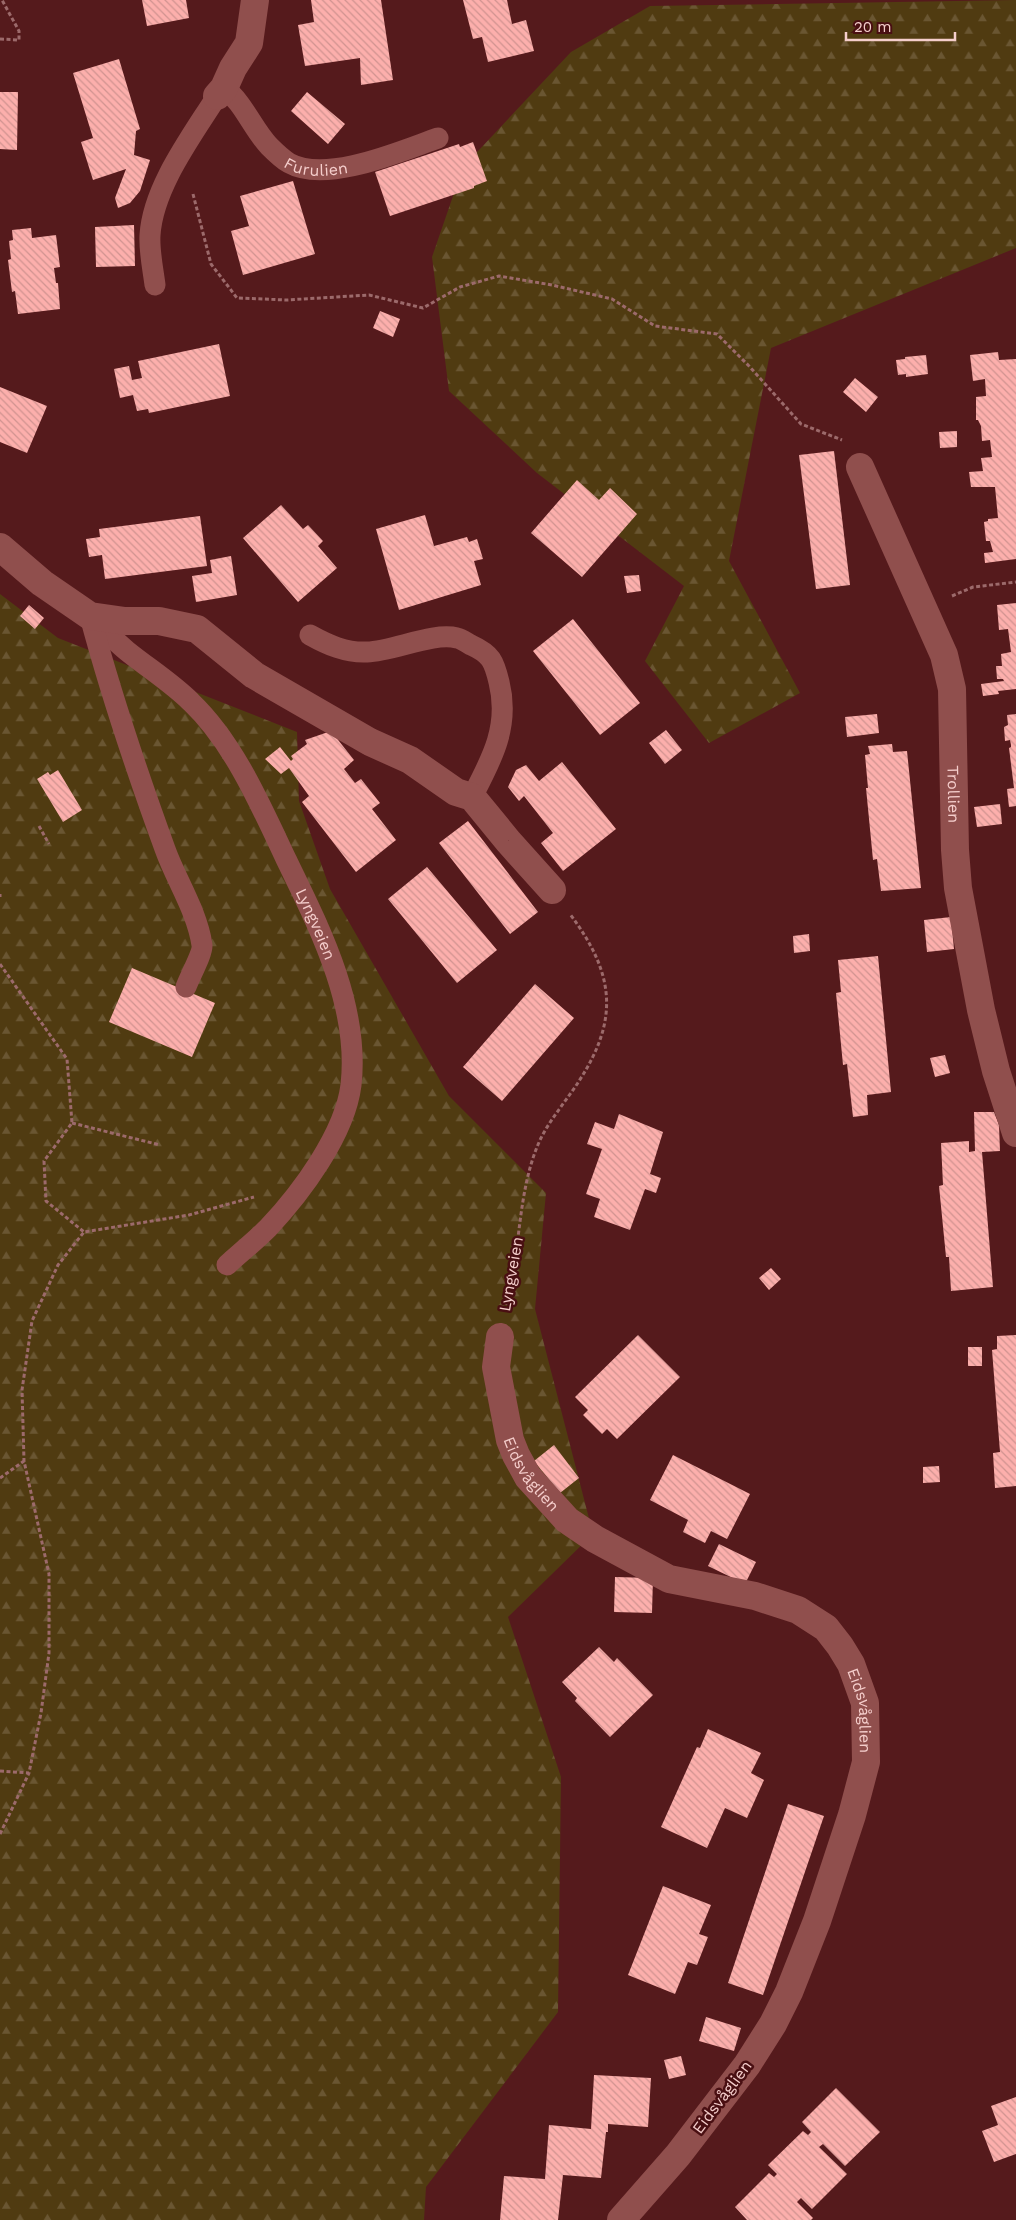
<svg xmlns="http://www.w3.org/2000/svg" width="1016" height="2220" font-family="'Work Sans',sans-serif">
	<defs>
		<pattern id="forest-firs" width="22" height="20" patternUnits="userSpaceOnUse" patternTransform="scale(1.25)"><rect width="22" height="20" fill="#503b11"/><path d="M5 1l3.5 6h-7zM16 11l3.5 6h-7z" fill="#6a5632"/></pattern>
		<pattern id="building-back-hatch" width="6" height="6" patternUnits="userSpaceOnUse" patternTransform="scale(1.25)"><rect width="6" height="6" fill="#fcafac"/><path d="M-1 5l2 2M0 0l6 6M5-1l2 2" fill="none" stroke="#d09390"/></pattern>
	</defs>
	<rect width="100%" height="100%" fill="#551a1c"/>
	<!-- forest -->
	<path fill="url(#forest-firs)" d="M 1016,0 L 1016,248 L 771,348 L 729,561 L 800,693 L 709,743 L 645,661 L 684,586 L 537,473 L 449,391 L 432,257 L 463,167 L 571,52 L 650,6 Z
		M 0,594 L 58,638 L 297,732 L 299,801 L 330,889 L 449,1096 L 546,1193 L 535,1309 L 593,1534 L 508,1617 L 561,1777 L 558,2012 L 426,2187 L 424,2220 L 0,2220 Z"/>
	<!-- building -->
	<path fill="url(#building-back-hatch)" d="M 142,0 L 186,0 L 189,18 L 147,26 Z
		M 311,0 L 381,0 L 393,80 L 361,85 L 360,58 L 305,66 L 298,25 L 314,22 Z
		M 463,0 L 507,0 L 512,24 L 526,20 L 534,51 L 488,62 L 482,37 L 473,39 Z
		M 119,59 L 140,129 L 136,131 L 134,155 L 150,160 L 140,191 L 130,203 L 118,208 L 115,198 L 126,169 L 93,180 L 81,142 L 93,138 L 73,73 Z
		M 0,92 L 18,92 L 17,150 L 0,149 Z
		M 307,92 L 345,124 L 328,144 L 291,111 Z
		M 473,142 L 487,181 L 474,186 L 474,188 L 390,216 L 375,172 L 459,144 L 460,147 Z
		M 293,181 L 315,254 L 243,275 L 231,231 L 249,226 L 240,196 Z
		M 134,225 L 135,266 L 96,267 L 95,227 Z
		M 31,228 L 32,238 L 56,235 L 60,267 L 54,268 L 56,283 L 58,283 L 60,309 L 18,314 L 15,291 L 12,292 L 8,260 L 11,259 L 9,241 L 13,240 L 12,230 Z
		M 380,311 L 400,319 L 393,337 L 373,328 Z
		M 219,344 L 230,396 L 149,413 L 148,409 L 137,411 L 133,395 L 120,398 L 114,369 L 129,366 L 132,380 L 142,378 L 138,361 Z
		M 998,352 L 999,360 L 1016,359 L 1016,559 L 985,563 L 984,553 L 993,552 L 990,541 L 986,541 L 984,522 L 988,521 L 988,519 L 998,518 L 995,487 L 971,487 L 969,472 L 983,471 L 981,458 L 992,457 L 990,440 L 982,441 L 981,426 L 978,420 L 976,420 L 976,397 L 986,396 L 985,379 L 973,381 L 970,355 Z
		M 926,355 L 928,374 L 906,377 L 906,374 L 898,375 L 896,360 L 905,359 L 905,357 Z
		M 855,378 L 878,397 L 866,412 L 843,392 Z
		M 0,387 L 47,406 L 27,453 L 0,442 Z
		M 957,431 L 957,447 L 940,448 L 939,432 Z
		M 834,451 L 850,585 L 816,589 L 799,455 Z
		M 577,480 L 599,500 L 610,488 L 637,514 L 582,577 L 531,533 Z
		M 281,505 L 303,529 L 308,525 L 323,541 L 318,546 L 337,568 L 298,602 L 243,538 Z
		M 425,515 L 434,546 L 467,537 L 469,542 L 477,539 L 483,559 L 474,561 L 481,585 L 399,610 L 376,529 Z
		M 200,516 L 207,566 L 105,579 L 102,555 L 89,557 L 86,539 L 100,537 L 99,529 Z
		M 231,556 L 237,595 L 196,602 L 192,576 L 212,573 L 210,560 Z
		M 639,575 L 641,591 L 627,593 L 624,576 Z
		M 1016,603 L 1016,689 L 998,691 L 999,694 L 983,696 L 981,684 L 1004,681 L 1003,679 L 997,679 L 996,666 L 1002,666 L 1001,654 L 1011,652 L 1008,629 L 999,630 L 997,605 Z
		M 29,605 L 44,618 L 35,629 L 20,616 Z
		M 573,619 L 640,703 L 600,735 L 533,651 Z
		M 877,714 L 879,733 L 847,737 L 845,717 Z
		M 1016,714 L 1016,806 L 1009,807 L 1007,789 L 1014,788 L 1009,748 L 1011,747 L 1011,745 L 1010,740 L 1005,741 L 1004,727 L 1008,725 L 1007,715 Z
		M 666,730 L 682,750 L 665,764 L 649,743 Z
		M 331,731 L 354,760 L 344,769 L 355,783 L 361,779 L 380,803 L 372,809 L 396,840 L 356,872 L 302,802 L 309,796 L 289,768 L 281,774 L 265,759 L 280,747 L 291,761 L 293,759 L 291,756 L 307,744 L 305,740 Z
		M 892,744 L 893,752 L 907,751 L 921,888 L 881,891 L 877,859 L 873,860 L 866,788 L 868,788 L 865,755 L 870,754 L 868,746 Z
		M 562,762 L 616,829 L 563,871 L 541,843 L 553,833 L 524,796 L 519,801 L 508,787 L 516,770 L 526,765 L 539,781 Z
		M 58,770 L 82,810 L 63,822 L 37,779 L 48,772 L 50,775 Z
		M 1000,804 L 1002,824 L 977,827 L 974,807 Z
		M 468,821 L 538,912 L 510,934 L 439,843 Z
		M 427,867 L 497,950 L 457,983 L 388,899 Z
		M 951,917 L 954,949 L 927,952 L 924,920 Z
		M 809,934 L 810,951 L 794,953 L 793,936 Z
		M 878,956 L 891,1092 L 867,1095 L 868,1115 L 853,1117 L 847,1064 L 843,1065 L 836,993 L 841,992 L 838,960 Z
		M 132,968 L 215,1003 L 192,1057 L 109,1022 Z
		M 535,984 L 574,1018 L 502,1101 L 463,1067 Z
		M 945,1055 L 950,1073 L 935,1077 L 930,1058 Z
		M 974,1112 L 994,1112 L 999,1125 L 1000,1151 L 982,1152 L 993,1287 L 951,1291 L 949,1257 L 946,1257 L 939,1186 L 943,1185 L 941,1143 L 969,1141 L 969,1152 L 975,1151 Z
		M 619,1114 L 663,1132 L 650,1174 L 661,1178 L 656,1193 L 645,1189 L 630,1230 L 594,1217 L 600,1199 L 586,1194 L 602,1149 L 587,1144 L 595,1122 L 614,1129 Z
		M 771,1268 L 781,1279 L 769,1290 L 759,1278 Z
		M 638,1335 L 680,1377 L 617,1439 L 607,1429 L 602,1434 L 583,1415 L 588,1410 L 575,1397 Z
		M 1016,1335 L 1016,1486 L 995,1488 L 993,1453 L 1000,1452 L 992,1350 L 997,1349 L 997,1336 Z
		M 968,1347 L 982,1347 L 982,1366 L 968,1366 Z
		M 554,1445 L 579,1478 L 560,1493 L 534,1461 Z
		M 673,1455 L 750,1494 L 727,1539 L 711,1531 L 705,1543 L 683,1532 L 688,1520 L 650,1500 Z
		M 939,1466 L 940,1482 L 923,1483 L 923,1467 Z
		M 719,1544 L 756,1562 L 745,1584 L 708,1566 Z
		M 615,1577 L 653,1578 L 652,1613 L 614,1612 Z
		M 599,1647 L 614,1662 L 617,1658 L 653,1695 L 610,1737 L 575,1701 L 577,1698 L 562,1682 Z
		M 708,1729 L 761,1753 L 751,1773 L 764,1780 L 747,1818 L 725,1808 L 707,1848 L 661,1827 L 697,1747 L 700,1748 Z
		M 788,1804 L 824,1816 L 763,1995 L 728,1983 Z
		M 663,1886 L 711,1905 L 699,1934 L 708,1937 L 697,1965 L 688,1962 L 675,1994 L 628,1975 Z
		M 706,2017 L 741,2028 L 734,2051 L 699,2041 Z
		M 681,2056 L 686,2075 L 669,2079 L 664,2060 Z
		M 594,2075 L 651,2078 L 648,2127 L 608,2124 L 608,2132 L 606,2132 L 601,2178 L 563,2175 L 558,2220 L 500,2220 L 504,2176 L 545,2179 L 549,2125 L 591,2129 Z
		M 836,2088 L 880,2132 L 845,2166 L 823,2144 L 819,2147 L 847,2174 L 812,2209 L 801,2198 L 797,2202 L 813,2218 L 811,2220 L 747,2220 L 735,2207 L 769,2173 L 774,2177 L 777,2174 L 768,2165 L 803,2131 L 808,2135 L 811,2132 L 802,2122 Z
		M 1016,2097 L 1016,2154 L 994,2162 L 982,2131 L 998,2125 L 991,2106 Z"/>
	<g fill="none" stroke-linecap="round" stroke-linejoin="round">
		<!-- path -->
		<path stroke="#9c6a6b" stroke-width="3" stroke-dasharray="4 2.5" stroke-linecap="butt" d="M 0,39 L 19,40 L 19,31 L 2,0
			M 193,194 L 211,264 L 237,298 L 287,300 L 369,295 L 423,308 L 460,287 L 499,276 L 552,285 L 612,299 L 655,326 L 717,334 L 749,366 L 801,424 L 842,440
			M 952,596 L 973,587 L 1016,582
			M 39,826 L 49,844
			M 0,894 L 0,897
			M 0,964 L 67,1059 L 72,1123 L 44,1161 L 46,1201 L 84,1232
			M 72,1123 L 160,1145
			M 506,1305 C 509,1290 513,1275 515,1260 C 521,1219 523,1176 541,1138 C 551,1118 567,1100 579,1081 C 620,1018 614,973 570,914
			M 0,1478 L 24,1461
			M 0,1771 L 29,1773 L 41,1713 L 49,1653 L 49,1574 L 24,1461 L 22,1390 L 32,1321 L 58,1265 L 84,1232 L 189,1215 L 254,1197
			M 0,1834 L 29,1773"/>
		<!-- lane -->
		<g stroke="#904f4d" stroke-width="21">
			<path id="s1" d="M 224,88 C 244,103 252,128 269,146 C 274,151 282,159 289,163 C 326,184 401,151 438,138"/>
			<path d="M 155,285 C 153,269 149,251 150,235 C 153,187 192,136 217,96"/>
			<path id="s2" d="M 90,616 C 102,628 114,640 127,651 C 148,668 172,683 191,702 C 234,743 261,806 286,859 C 319,927 360,1006 351,1085 C 345,1134 301,1193 268,1228 C 255,1241 240,1253 227,1265"/>
			<path d="M 90,616 C 111,695 137,772 165,849 C 176,880 197,911 202,945 C 203,953 189,978 186,987"/>
			<path d="M 310,635 C 328,645 346,653 367,652 C 394,651 433,632 457,638 C 462,639 467,643 471,645 C 491,654 494,661 499,682 C 510,726 492,759 472,797"/>
		</g>
		<!-- street -->
		<g stroke="#904f4d" stroke-width="28">
			<path d="M 217,96 L 224,88 L 233,68 L 249,43 L 255,0"/>
			<path id="s3" d="M 860,467 L 944,655 L 952,689 L 955,850 L 958,888 L 981,1010 L 996,1071 L 1016,1133"/>
			<path d="M 0,547 L 42,583 L 90,616 L 125,621 L 159,621 L 197,629 L 254,675 L 370,742 L 410,760 L 456,792 L 472,797 L 508,841 L 552,890"/>
			<path id="s4" d="M 500,1337 L 496,1367 L 510,1440 L 516,1455 L 528,1477 L 567,1520 L 595,1539 L 669,1579 L 755,1596 L 798,1610 L 826,1628 L 840,1646 L 851,1664 L 865,1703 L 866,1762 L 852,1815 L 817,1921 L 789,1992 L 773,2024 L 747,2065 L 678,2155 L 621,2220"/>
		</g>
	</g>
	<g text-anchor="middle" dominant-baseline="central" stroke-width="5" stroke-linejoin="round" paint-order="stroke">
		<!-- street labels -->
		<g font-size="16" fill="#f5cecc" stroke="#490f12">
			<text stroke="none"><textPath href="#s1" startOffset="128">Furulien</textPath></text>
			<text stroke="none"><textPath href="#s3" startOffset="346">Trollien</textPath></text>
			<text stroke="none"><textPath href="#s2" startOffset="389">Lyngveien</textPath></text>
			<text transform="translate(511 1274) rotate(-80)">Lyngveien</text>
			<text stroke="none"><textPath href="#s4" startOffset="145">Eidsvåglien</textPath></text>
			<text stroke="none"><textPath href="#s4" startOffset="580">Eidsvåglien</textPath></text>
			<text transform="translate(722 2097) rotate(-53)">Eidsvåglien</text>
		</g>
	</g>
	<!-- scale -->
	<path d="M846 32v8h109v-8" fill="none" stroke="#f5cecc" stroke-width="2.5"/>
	<text x="854" y="32" font-size="15" fill="#f5cecc" stroke="#490f12" stroke-width="4" paint-order="stroke">20 m</text>
</svg>
